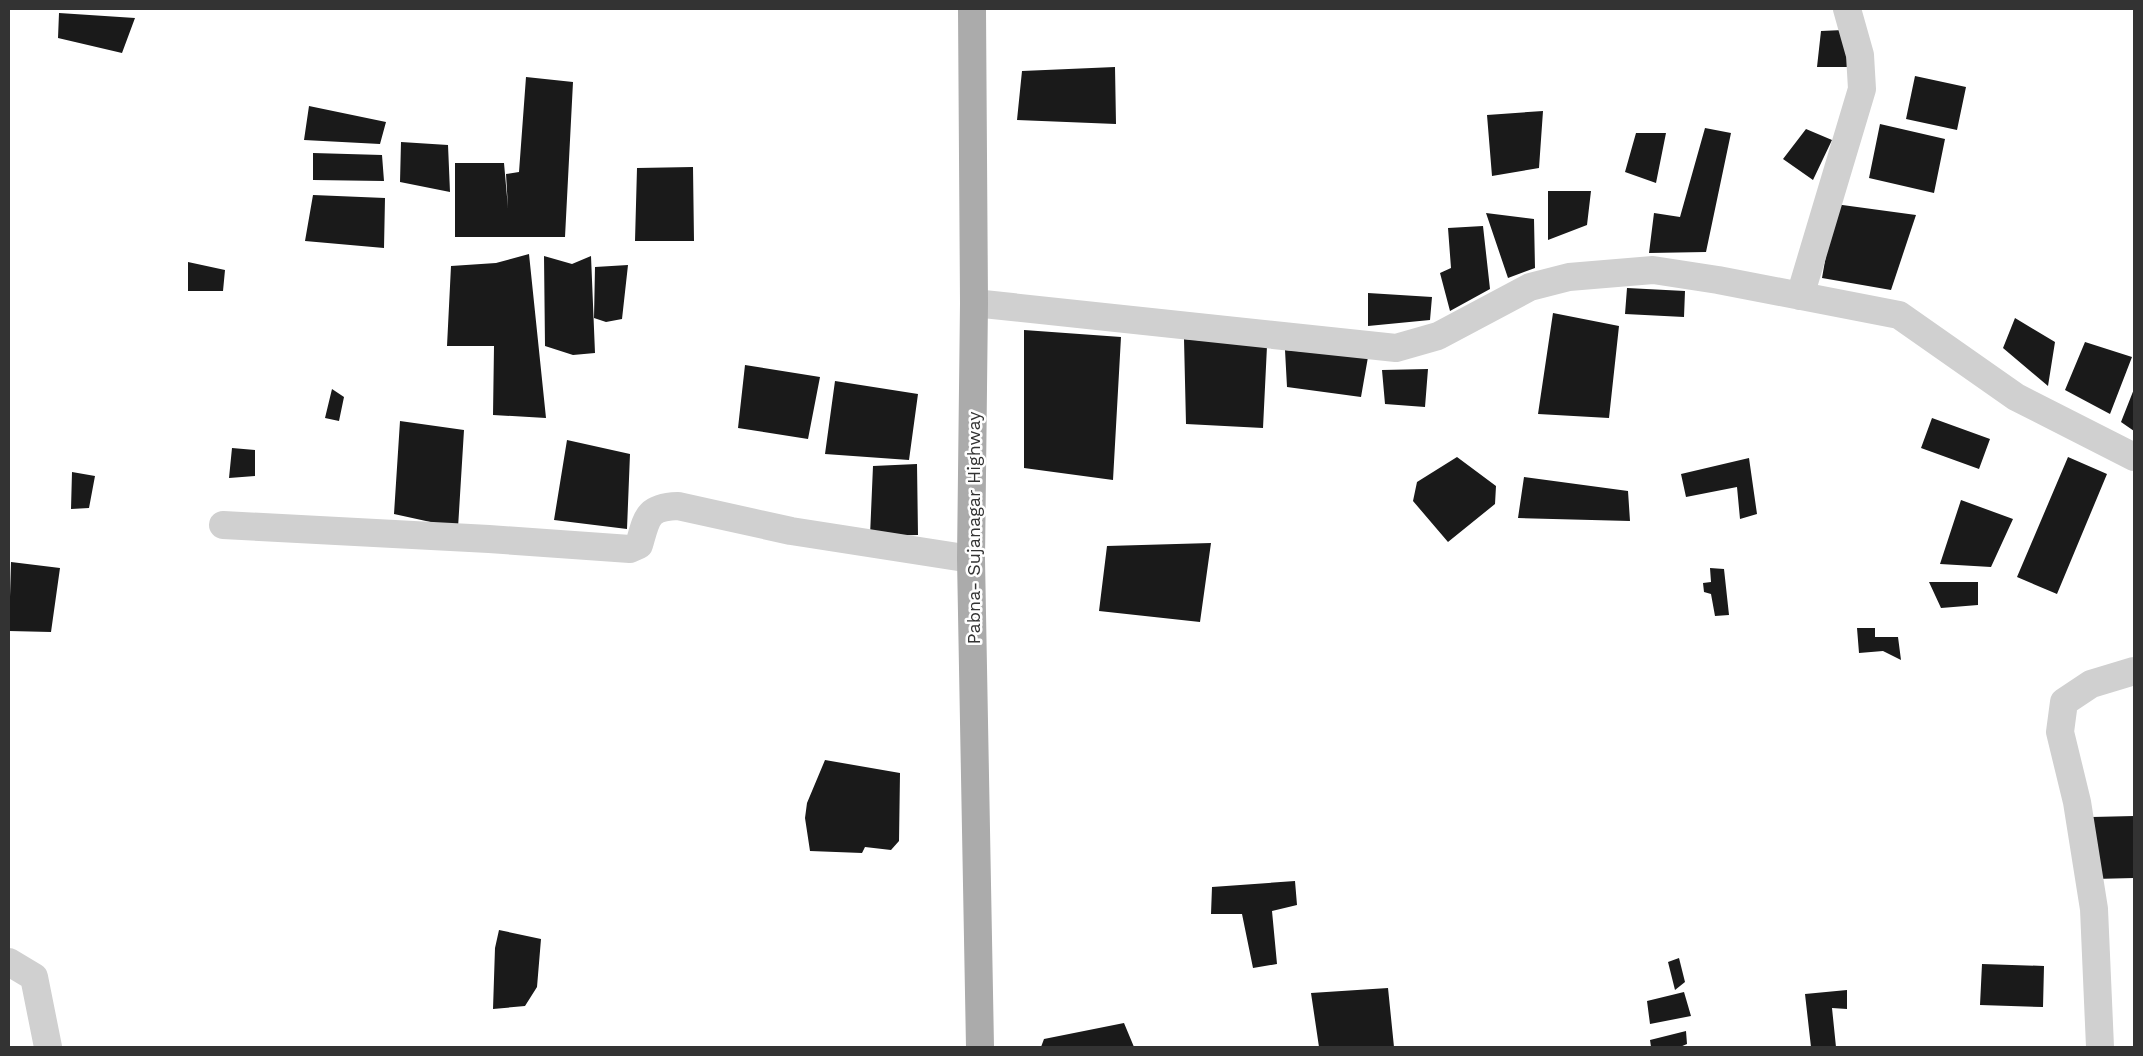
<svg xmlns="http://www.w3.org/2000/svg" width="2143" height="1056" font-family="'Work Sans',sans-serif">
	<rect width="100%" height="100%" fill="#fff"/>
	<!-- building -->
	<path fill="#1a1a1a" d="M 59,13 L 135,18 L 122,53 L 58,38 Z
		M 1843,30 L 1848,67 L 1817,67 L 1821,31 Z
		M 1115,67 L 1116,124 L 1017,120 L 1022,71 Z
		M 1915,76 L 1966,87 L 1957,130 L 1906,119 Z
		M 526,77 L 573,82 L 565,237 L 455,237 L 455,163 L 504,163 L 508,208 L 506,174 L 519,172 Z
		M 309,106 L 386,122 L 380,144 L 304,140 Z
		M 1543,111 L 1539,168 L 1492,176 L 1487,115 Z
		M 1880,124 L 1945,139 L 1934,193 L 1869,178 Z
		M 1705,128 L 1731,133 L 1706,252 L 1649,253 L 1654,213 L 1680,217 Z
		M 1806,129 L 1832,140 L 1813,180 L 1783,159 Z
		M 1636,133 L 1666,133 L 1656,183 L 1625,172 Z
		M 401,142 L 448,145 L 450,192 L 400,182 Z
		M 313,153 L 382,155 L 384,181 L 313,180 Z
		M 693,167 L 694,241 L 635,241 L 637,168 Z
		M 1548,191 L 1591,191 L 1587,225 L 1548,240 Z
		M 313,195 L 385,198 L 384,248 L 305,241 Z
		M 1835,204 L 1916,215 L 1891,290 L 1822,278 Z
		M 1486,213 L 1534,219 L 1535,268 L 1508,278 Z
		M 1483,226 L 1490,289 L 1450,311 L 1440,273 L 1451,268 L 1448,228 Z
		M 529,254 L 546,418 L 493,415 L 494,346 L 447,346 L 451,266 L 496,263 Z
		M 544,256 L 572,264 L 591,256 L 595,353 L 573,355 L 545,346 Z
		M 188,262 L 225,270 L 223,291 L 188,291 Z
		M 628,265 L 622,319 L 606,322 L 594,318 L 595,267 Z
		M 1627,288 L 1685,291 L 1684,317 L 1625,314 Z
		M 1368,293 L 1432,297 L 1430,320 L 1368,326 Z
		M 1553,313 L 1619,326 L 1609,418 L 1538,414 Z
		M 2015,318 L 2055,342 L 2048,386 L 2003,348 Z
		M 1024,330 L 1121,337 L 1113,480 L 1024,468 Z
		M 1184,339 L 1267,346 L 1263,428 L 1186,424 Z
		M 2085,342 L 2132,357 L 2110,414 L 2065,390 Z
		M 1285,350 L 1368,357 L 1361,397 L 1287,387 Z
		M 745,365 L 820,377 L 808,439 L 738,428 Z
		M 1428,369 L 1425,407 L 1385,404 L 1382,370 Z
		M 835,381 L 918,394 L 909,460 L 825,454 Z
		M 332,389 L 344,397 L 339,421 L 325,418 Z
		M 2134,389 L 2134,431 L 2121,422 Z
		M 1932,418 L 1990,439 L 1979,469 L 1921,448 Z
		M 400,421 L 464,430 L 458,528 L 394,514 Z
		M 567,440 L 630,454 L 627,529 L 554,520 Z
		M 232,448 L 255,450 L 255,476 L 229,478 Z
		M 1457,457 L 1496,486 L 1495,504 L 1448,542 L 1413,501 L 1417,482 Z
		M 2068,457 L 2107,474 L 2057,594 L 2017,577 Z
		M 1749,458 L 1757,514 L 1740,519 L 1737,487 L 1686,497 L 1681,474 Z
		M 917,464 L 918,535 L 870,536 L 873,466 Z
		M 72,472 L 95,476 L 89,508 L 71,509 Z
		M 1524,477 L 1628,491 L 1630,521 L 1518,518 Z
		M 1961,500 L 2013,519 L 1991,567 L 1940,564 Z
		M 1211,543 L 1200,622 L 1099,611 L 1107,546 Z
		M 11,562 L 60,568 L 51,632 L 9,631 Z
		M 1710,568 L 1724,569 L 1729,615 L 1715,616 L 1711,594 L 1704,592 L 1703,583 L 1711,582 Z
		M 1929,582 L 1978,582 L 1978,605 L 1941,608 Z
		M 1857,628 L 1875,628 L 1875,637 L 1898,637 L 1901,660 L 1883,651 L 1859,653 Z
		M 825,760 L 900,773 L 899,841 L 891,850 L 865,847 L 862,853 L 810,851 L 805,818 L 807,803 Z
		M 2134,816 L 2134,878 L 2094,879 L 2092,817 Z
		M 1295,881 L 1297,905 L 1272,911 L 1277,964 L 1253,968 L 1242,914 L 1211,914 L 1212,887 Z
		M 499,930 L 541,939 L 537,987 L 525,1006 L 493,1009 L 495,948 Z
		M 1679,958 L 1685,982 L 1675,990 L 1668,962 Z
		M 1982,964 L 2044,966 L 2043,1007 L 1980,1005 Z
		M 1388,988 L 1394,1047 L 1319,1047 L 1311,993 Z
		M 1847,990 L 1847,1009 L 1832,1008 L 1836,1047 L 1811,1047 L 1805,994 Z
		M 1684,992 L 1691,1016 L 1650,1024 L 1647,1001 Z
		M 1124,1023 L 1134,1047 L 1041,1047 L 1044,1039 Z
		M 1686,1031 L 1687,1044 L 1680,1047 L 1651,1047 L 1650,1040 Z"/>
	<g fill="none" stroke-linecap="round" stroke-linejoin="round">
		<!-- minor -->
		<path stroke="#d0d0d0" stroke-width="28" d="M 1800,296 L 1862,89 L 1860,55 L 1847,9
			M 974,303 L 1396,348 L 1438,336 L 1530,287 L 1569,277 L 1653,270 L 1718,280 L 1899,315 L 2016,397 L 2134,457
			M 223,525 L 489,539 L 630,549 L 639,545 C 647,517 647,507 678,506 L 791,531 L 971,559
			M 9,962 L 34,977 L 48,1047
			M 2100,1047 L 2094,909 L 2077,802 L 2060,732 L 2064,702 L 2091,684 L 2134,671"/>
		<!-- primary -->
		<path stroke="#ababab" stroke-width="28" d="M 972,9 L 974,303 L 971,559 L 980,1047"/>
	</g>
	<g text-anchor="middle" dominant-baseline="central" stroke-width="5" stroke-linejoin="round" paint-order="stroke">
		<!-- street labels -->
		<g font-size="18" fill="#333" stroke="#fff">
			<text transform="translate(973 528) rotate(-90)">Pabna- Sujanagar Highway</text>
		</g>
	</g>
	<!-- border -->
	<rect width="2143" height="1056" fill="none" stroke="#333333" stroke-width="20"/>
</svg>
